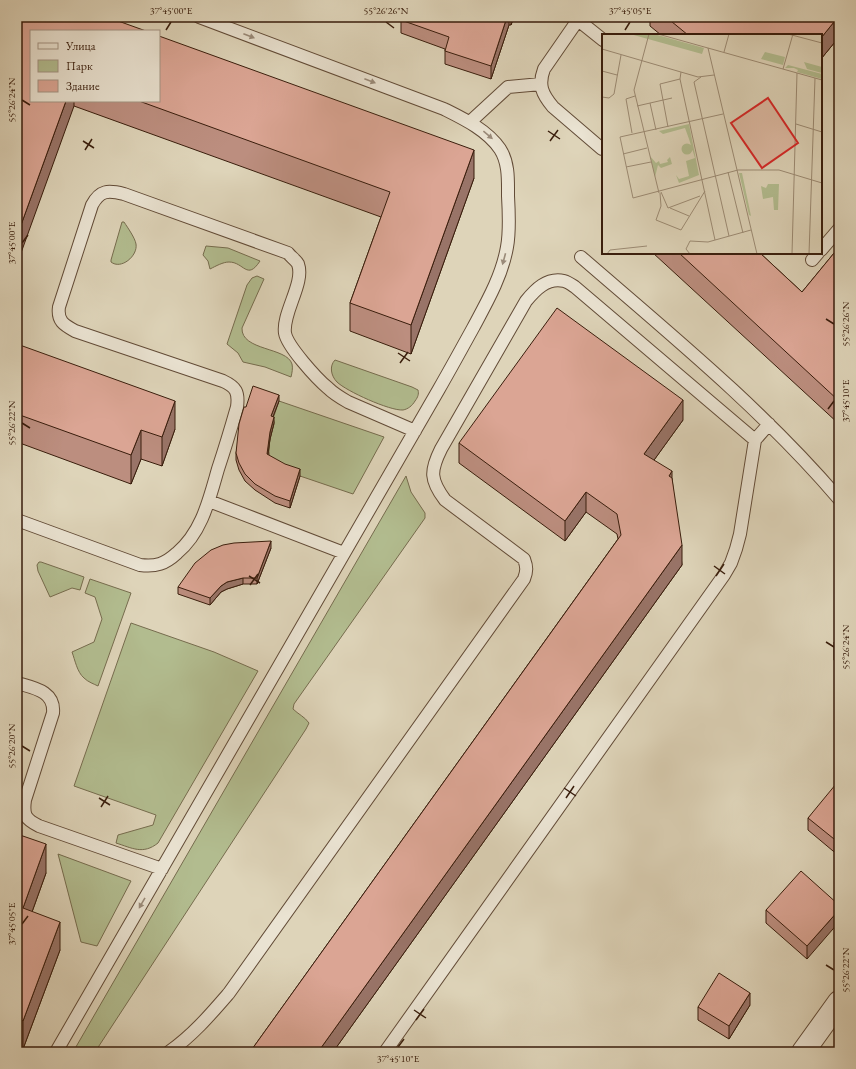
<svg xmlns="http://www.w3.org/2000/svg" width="856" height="1069" font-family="'EB Garamond',serif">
	<rect width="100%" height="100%" fill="#ded4b9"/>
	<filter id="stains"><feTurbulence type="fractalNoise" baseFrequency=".005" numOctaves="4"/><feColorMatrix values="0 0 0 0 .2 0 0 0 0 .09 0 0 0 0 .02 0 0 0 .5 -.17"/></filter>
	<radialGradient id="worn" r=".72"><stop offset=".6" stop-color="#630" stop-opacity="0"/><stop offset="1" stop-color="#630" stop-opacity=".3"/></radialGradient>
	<!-- green -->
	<path fill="#b2bc8f" stroke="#766c4e" d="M 122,222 L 124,222 C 128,228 135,238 136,244 C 138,256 121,270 111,262 L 111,260 Z
		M 206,246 L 228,248 L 260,261 C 247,281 244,262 229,262 C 223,262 216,266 210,269 L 208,261 L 203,255 Z
		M 257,276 L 264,279 L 242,328 C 241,351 287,347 292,364 C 293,368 292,373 291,377 L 265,367 L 243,362 L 238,353 L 227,344 L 247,285 L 252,278 Z
		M 335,360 L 412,387 L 418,390 C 419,394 418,397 415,401 C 412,406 408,409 403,410 C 390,411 346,391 337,382 C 331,376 329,366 335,360 Z
		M 279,401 L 384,437 L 353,494 L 300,476 L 271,461 C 266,448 271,436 274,424 L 272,422 Z
		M 406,476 L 411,492 L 425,513 L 425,518 L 294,704 L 293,709 C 298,714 305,717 309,723 L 306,729 L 95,1052 L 73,1052 Z
		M 39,562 L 41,562 L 84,577 L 80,590 L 72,588 L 50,597 L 38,571 L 37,565 Z
		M 90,579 L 131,593 L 98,686 C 94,684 88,682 84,678 C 77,672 75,660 72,652 L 94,642 L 102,619 L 95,597 L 85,593 Z
		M 131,623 L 214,652 L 258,671 L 158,843 C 143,855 132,848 116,843 L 118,835 L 153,825 L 156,815 L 74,786 Z
		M 58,854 L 131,881 L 97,946 L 81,942 Z"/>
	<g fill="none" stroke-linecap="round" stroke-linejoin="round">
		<!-- lane casing -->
		<g stroke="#624b37" stroke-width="14">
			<path id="lane" d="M 580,17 L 544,69 C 538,85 542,94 553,107 L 602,149 L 603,148
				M 578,20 L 603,40
				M 470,122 L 508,87 L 541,84
				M 821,250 L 839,229
				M 581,257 C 670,334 762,409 839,499
				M 812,260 L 818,253
				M 209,501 L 344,553
				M 17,520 L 140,565 C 156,567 165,564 177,553 C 202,532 209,500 218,469 C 225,448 231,428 237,407 C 239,392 236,387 223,381 L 75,331 C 64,325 57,321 59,307 L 92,205 C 100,190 108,190 124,194 L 288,253 C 291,257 296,260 298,264 C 305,283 282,313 285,333 C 287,346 317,379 328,388 C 334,394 341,398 348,402 L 415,431
				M 17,683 C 34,688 55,691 53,713 L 25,800 C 23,815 25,819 39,826 L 162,869
				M 56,1052 L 439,389 C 451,368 462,348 473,328 C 487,302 502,276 507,247 C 510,231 509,213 508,196 C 508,180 509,163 500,149 C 487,130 464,119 444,109 L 199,17
				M 169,1052 C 193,1035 210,1015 229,993 L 524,579 C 527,571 527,567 524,559 L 445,500 C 430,480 430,471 441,449 L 526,301 C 535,290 547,277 564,281 C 568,282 572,285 575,287 L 755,440 L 769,424
				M 385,1052 L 724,575 L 731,563 L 736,549 L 740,534 L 755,440"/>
		</g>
		<!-- street casing -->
		<g stroke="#624b37" stroke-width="24">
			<path id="street" d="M 803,1052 L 839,1002"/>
		</g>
		<!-- lane -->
		<use href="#lane" stroke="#eae3d2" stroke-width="12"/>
		<!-- street -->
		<use href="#street" stroke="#eae3d2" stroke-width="22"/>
	</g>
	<!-- wall -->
	<path fill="#bc8e7f" stroke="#391d0c" d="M 402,17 L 514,17 L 511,25 L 509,25 L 491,79 L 445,64 L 445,49 L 401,33 L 401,20 Z
		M 650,17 L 839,17 L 839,37 L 821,59 L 821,35 L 661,35 L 650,26 Z
		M 31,101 L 159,101 L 474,178 L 411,354 L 350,331 L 350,303 L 381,217 L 74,106 Z
		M 839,247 L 839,424 L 653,253 L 760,253 L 802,292 Z
		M 17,344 L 175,429 L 162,466 L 141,459 L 131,484 L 17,442 Z
		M 279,401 L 273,416 L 274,423 L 270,439 L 268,455 L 300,476 L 290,508 L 275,503 L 255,490 L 245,481 L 239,470 L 236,460 L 236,453 L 246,407 Z
		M 683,420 L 654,460 L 672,479 L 682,565 L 333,1052 L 250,1052 L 618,539 L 617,534 L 586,512 L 565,541 L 459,463 L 459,443 Z
		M 271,548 L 257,584 L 243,584 L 227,589 L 221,592 L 210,605 L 178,594 L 178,587 Z
		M 839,638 L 839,666 L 834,660 L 834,642 Z
		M 839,787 L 839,856 L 808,830 L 808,818 Z
		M 17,834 L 46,873 L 32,912 L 60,950 L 23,1049 L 17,1045 Z
		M 839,905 L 807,959 L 766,923 L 766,910 Z
		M 750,1005 L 729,1039 L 698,1020 L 698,1007 Z"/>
	<!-- shaded-wall -->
	<path fill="#997468" stroke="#391d0c" d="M 507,17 L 509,17 L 509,25 L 491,79 L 491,66 Z
		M 511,17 L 514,17 L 511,25 Z
		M 838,17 L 839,17 L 839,37 L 821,59 L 821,38 Z
		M 66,101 L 74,101 L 74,106 L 17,264 L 17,236 Z
		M 474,150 L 474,178 L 411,354 L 411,325 Z
		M 279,395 L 279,401 L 271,422 L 271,416 Z
		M 683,400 L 683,420 L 644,474 L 644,454 Z
		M 175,401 L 175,429 L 162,466 L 162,437 Z
		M 274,417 L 274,423 L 270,439 L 267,461 L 267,454 L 270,432 Z
		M 141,430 L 141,459 L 131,484 L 131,455 Z
		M 300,469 L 300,476 L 290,508 L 290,501 Z
		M 672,471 L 672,491 L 669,476 Z
		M 586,492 L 586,512 L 565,541 L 565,521 Z
		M 271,541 L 271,548 L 257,584 L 257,578 Z
		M 682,545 L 682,565 L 333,1052 L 318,1052 Z
		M 243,578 L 243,584 L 227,589 L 221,592 L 210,605 L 210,598 L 221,586 L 227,582 Z
		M 46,844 L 46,873 L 23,937 L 23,908 Z
		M 839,910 L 839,922 L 807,959 L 807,946 Z
		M 60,922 L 60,950 L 23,1049 L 23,1021 Z
		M 750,993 L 750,1005 L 729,1039 L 729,1026 Z"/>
	<!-- building -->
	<path fill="#dba594" stroke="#391d0c" d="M 24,17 L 107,17 L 146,31 L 31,31 L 31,101 L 66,101 L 17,236 L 17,36 Z
		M 402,17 L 507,17 L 491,66 L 445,51 L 449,37 L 401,20 Z
		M 666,17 L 838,17 L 821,38 L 821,35 L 688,35 Z
		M 159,36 L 474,150 L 411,325 L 350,303 L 390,192 L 139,101 L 159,101 Z
		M 839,247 L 839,401 L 679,253 L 760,253 L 802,292 Z
		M 557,308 L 683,400 L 644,454 L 672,471 L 669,476 L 672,478 L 682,545 L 318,1052 L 250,1052 L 621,535 L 617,514 L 586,492 L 565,521 L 459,443 Z
		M 17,344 L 175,401 L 162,437 L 141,430 L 131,455 L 17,414 Z
		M 253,386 L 279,395 L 271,416 L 274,417 L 270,432 L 267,454 L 285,464 L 300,469 L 290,501 L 275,496 L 255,484 L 245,474 L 239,463 L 236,453 L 239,424 L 244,407 L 246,407 Z
		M 271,541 L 257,578 L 243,578 L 227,582 L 221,586 L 210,598 L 178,587 L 195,563 L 211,550 L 223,545 L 234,543 Z
		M 839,638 L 839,647 L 834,642 Z
		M 836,784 L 839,787 L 839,843 L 808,818 Z
		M 17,834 L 46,844 L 23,908 L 60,922 L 23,1021 L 17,1017 Z
		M 801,871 L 839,905 L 839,910 L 807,946 L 766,910 Z
		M 719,973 L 750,993 L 729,1026 L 698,1007 Z"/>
	<!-- one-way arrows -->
	<defs><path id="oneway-solid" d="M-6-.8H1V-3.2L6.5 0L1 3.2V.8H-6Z"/></defs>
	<g fill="#9a8a79">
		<use href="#oneway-solid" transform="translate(249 36) rotate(21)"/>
		<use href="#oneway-solid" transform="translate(370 81) rotate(21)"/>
		<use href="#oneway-solid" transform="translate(488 135) rotate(40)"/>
		<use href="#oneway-solid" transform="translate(504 259) rotate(105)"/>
		<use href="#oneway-solid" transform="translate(142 903) rotate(120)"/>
	</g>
	<!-- ticks -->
	<path fill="none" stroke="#391d0c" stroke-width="1.5" d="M 386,22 L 394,28M 166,30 L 171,22M 625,30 L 630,22M 22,100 L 30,105M 548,131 L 560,139M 83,141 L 94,148M 550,141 L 558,130M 85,150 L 92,139M 22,243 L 28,235M 826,319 L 834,324M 398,353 L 410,361M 400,363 L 408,352M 828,409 L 834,401M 22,423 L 30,428M 714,566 L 725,574M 249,576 L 260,583M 716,576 L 724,564M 250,585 L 258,574M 826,642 L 834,647M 22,746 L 30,751M 564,788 L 576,796M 99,798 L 110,805M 566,798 L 574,786M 101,807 L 108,796M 22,924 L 28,916M 826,965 L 834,970M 414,1010 L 426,1018M 416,1020 L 424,1009M 398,1047 L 404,1039"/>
	<!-- overview -->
	<g transform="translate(602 34)">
		<rect width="220" height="220" fill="#ded4b9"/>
		<path d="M 28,0 L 52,0 L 102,14 L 100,20 ZM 163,18 L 183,23 L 181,31 L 159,25 ZM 202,28 L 220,33 L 220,39 L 205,35 ZM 186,31 L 220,40 L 220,45 L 195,38 L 196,36 L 192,34 L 183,34 ZM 87,90 L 97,141 L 77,149 L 74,141 L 77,145 L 87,142 L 84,127 L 93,124 L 87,105 L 83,94 L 61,100 L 57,97 ZM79.5 115a5.5 5.5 0 1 1 11 0a5.5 5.5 0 1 1-11 0ZM 48,122 L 54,129 L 57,127 L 58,130 L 66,128 L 65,126 L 68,123 L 70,130 L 59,134 L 56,131 L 53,143 ZM 137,139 L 140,139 L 149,182 L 147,181 ZM 166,150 L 177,150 L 176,176 L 172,176 L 171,163 L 161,165 L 159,152 L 164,154 Z" fill="#b2bc8f"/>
		<path fill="none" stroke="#9c8b74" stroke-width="1" d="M 47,0 L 32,56 L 57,159M 56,0 L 220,46M 186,0 L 220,9M 106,14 L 155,220M 0,15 L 96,43 L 112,41M 122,18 L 127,0M 181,35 L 191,0M 0,37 L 15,41M 99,43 L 92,48 L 127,202M 78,45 L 113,206M 0,63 L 7,64 L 12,60 L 19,21M 48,69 L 54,96M 35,72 L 70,64M 121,80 L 18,103 L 31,164 L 136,136 L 177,136 L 220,149M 194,90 L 220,98M 66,93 L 58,50 L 78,45 L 79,38M 30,99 L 24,65 L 33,62M 21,120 L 45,114M 24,133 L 49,128M 126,138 L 141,199M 59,158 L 66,174 L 98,162M 58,159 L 59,172 L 54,186 L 79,196 L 103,157M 68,174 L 87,182M 5,220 L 8,216 L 45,212M 88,220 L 84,215 L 88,207 L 106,208 L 149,196M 190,220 L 195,39M 207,220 L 213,44"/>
		<path fill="#d62828" fill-opacity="0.15" stroke="#d62828" stroke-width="2" d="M 166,64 L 196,109 L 160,134 L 129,89 Z"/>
		<rect width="220" height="220" fill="none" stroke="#391d0c" stroke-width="2"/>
	</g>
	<!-- margin -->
	<rect width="856" height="1069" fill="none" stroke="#ded4b9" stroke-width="44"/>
	<!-- legend -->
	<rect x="30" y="30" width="130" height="72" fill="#eae3d2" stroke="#a39483"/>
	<rect x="38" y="43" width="20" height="6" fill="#eae3d2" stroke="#a39483"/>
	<text x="66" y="50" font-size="12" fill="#391d0c">Улица</text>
	<rect x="38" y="60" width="20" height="12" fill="#b2bc8f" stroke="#a39483"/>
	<text x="66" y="70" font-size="12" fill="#391d0c">Парк</text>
	<rect x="38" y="80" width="20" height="12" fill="#dba594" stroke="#a39483"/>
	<text x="66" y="90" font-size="12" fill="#391d0c">Здание</text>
	<rect x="22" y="22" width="812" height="1025" fill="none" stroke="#391d0c" stroke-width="1.5"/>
	<g font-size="10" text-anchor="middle" fill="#391d0c">
		<text x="171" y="14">37°45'00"E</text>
		<text x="386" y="14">55°26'26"N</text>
		<text x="630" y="14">37°45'05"E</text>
		<text transform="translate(11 100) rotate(-90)" y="4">55°26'24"N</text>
		<text transform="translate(11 243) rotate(-90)" y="4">37°45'00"E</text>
		<text transform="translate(845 324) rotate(-90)" y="4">55°26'26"N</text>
		<text transform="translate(845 401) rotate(-90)" y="4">37°45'10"E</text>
		<text transform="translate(11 423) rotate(-90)" y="4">55°26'22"N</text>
		<text transform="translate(845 647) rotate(-90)" y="4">55°26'24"N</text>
		<text transform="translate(11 746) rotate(-90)" y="4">55°26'20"N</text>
		<text transform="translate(11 924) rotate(-90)" y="4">37°45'05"E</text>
		<text transform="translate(845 970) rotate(-90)" y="4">55°26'22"N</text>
		<text x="398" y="1062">37°45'10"E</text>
	</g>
	<rect width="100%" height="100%" filter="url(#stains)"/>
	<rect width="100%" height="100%" fill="url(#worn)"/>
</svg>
